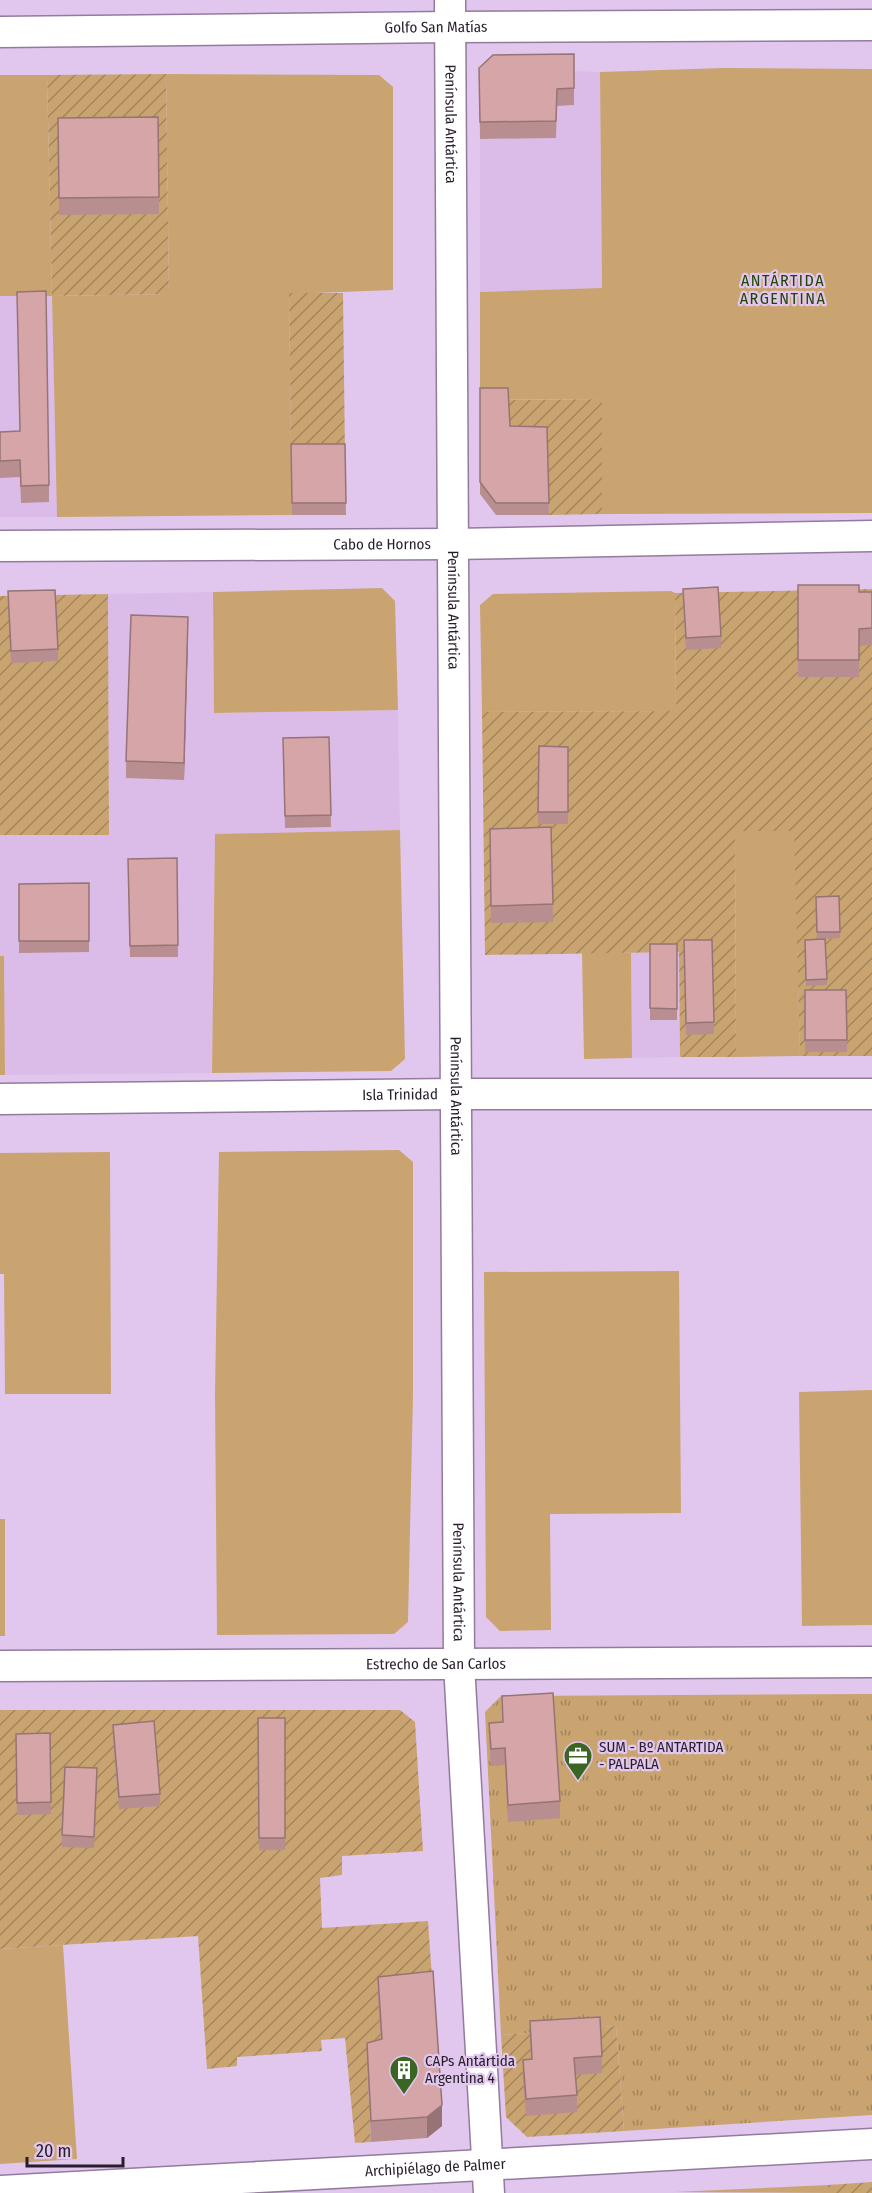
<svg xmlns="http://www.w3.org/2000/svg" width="872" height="2193" font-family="'Fira Sans Condensed',sans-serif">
	<defs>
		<pattern id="park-tufts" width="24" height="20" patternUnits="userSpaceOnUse" patternTransform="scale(1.5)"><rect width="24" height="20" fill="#c9a470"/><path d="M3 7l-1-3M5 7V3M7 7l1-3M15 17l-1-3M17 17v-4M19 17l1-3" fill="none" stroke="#a3855c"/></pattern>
		<pattern id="garden-furrows" width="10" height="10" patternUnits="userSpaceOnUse" patternTransform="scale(1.5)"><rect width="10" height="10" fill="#c9a470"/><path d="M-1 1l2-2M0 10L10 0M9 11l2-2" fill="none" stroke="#a3855c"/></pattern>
	</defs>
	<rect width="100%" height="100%" fill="#e1c7ed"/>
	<!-- built -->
	<path fill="#dbbce8" d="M 574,71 L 600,72 L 602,289 L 480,292 L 480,139 L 556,138 L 557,106 L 574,105 Z
		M 0,296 L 52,296 L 57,517 L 0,517 Z
		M 213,592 L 214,713 L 398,710 L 400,830 L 215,834 L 212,1073 L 5,1075 L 4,956 L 0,956 L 0,835 L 109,834 L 108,594 Z
		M 679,952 L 680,1057 L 632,1058 L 631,953 Z"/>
	<!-- grass -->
	<path fill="#c9a470" d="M 724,68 L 872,69 L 872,513 L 602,514 L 602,399 L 480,400 L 480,292 L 602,288 L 600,72 Z
		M 166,74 L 379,75 L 393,87 L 393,290 L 289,294 L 292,515 L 57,517 L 52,296 L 0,296 L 0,75 L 47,75 L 52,296 L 169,294 Z
		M 382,588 L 395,601 L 398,710 L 214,713 L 213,592 Z
		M 671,591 L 675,593 L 676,711 L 482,712 L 480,605 L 493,594 Z
		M 400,830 L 405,1059 L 391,1071 L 212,1073 L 215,834 Z
		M 735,831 L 795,831 L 800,1056 L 736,1057 Z
		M 582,953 L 631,953 L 632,1058 L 584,1059 Z
		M 0,956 L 4,956 L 5,1075 L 0,1075 Z
		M 399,1150 L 413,1162 L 413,1394 L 408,1622 L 394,1634 L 217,1635 L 215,1394 L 219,1152 Z
		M 110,1152 L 111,1394 L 5,1394 L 4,1274 L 0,1274 L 0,1153 Z
		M 679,1271 L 681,1513 L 550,1514 L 551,1630 L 500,1631 L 486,1617 L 484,1272 Z
		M 872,1390 L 872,1625 L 802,1626 L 799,1392 Z
		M 0,1519 L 5,1519 L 5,1636 L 0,1636 Z
		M 63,1945 L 77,2159 L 0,2164 L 0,1949 Z
		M 828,2185 L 828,2193 L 674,2192 Z"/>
	<!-- park -->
	<path fill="url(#park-tufts)" d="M 872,1694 L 872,2115 L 624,2131 L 616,2026 L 501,2035 L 485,1712 L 501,1696 Z"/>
	<!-- garden -->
	<path fill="url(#garden-furrows)" d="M 166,74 L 169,294 L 52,296 L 47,75 Z
		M 289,293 L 343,293 L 345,456 L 291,456 Z
		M 602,399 L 602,514 L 549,515 L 547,439 L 510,438 L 508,400 Z
		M 872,589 L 872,1056 L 800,1056 L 794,831 L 735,831 L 736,1057 L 680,1057 L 679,952 L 485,955 L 482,712 L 676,711 L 675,593 Z
		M 108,594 L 109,835 L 0,835 L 0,596 Z
		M 0,1710 L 400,1710 L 415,1722 L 423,1851 L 342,1856 L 342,1875 L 320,1878 L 322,1928 L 428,1921 L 433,1992 L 382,2060 L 367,2064 L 371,2142 L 355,2143 L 345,2038 L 321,2040 L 322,2051 L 237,2057 L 237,2066 L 207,2069 L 198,1936 L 0,1949 Z
		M 616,2026 L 624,2131 L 527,2137 L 506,2117 L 501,2035 Z
		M 872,2182 L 872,2193 L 828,2193 L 828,2185 Z"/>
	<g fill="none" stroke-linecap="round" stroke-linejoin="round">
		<!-- minor casing -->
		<g stroke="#937b9d" stroke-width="33">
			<g id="minor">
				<path id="s1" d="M 450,0 L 459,1664 L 489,2193"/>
				<path id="s2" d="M 0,32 L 450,27 L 872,25"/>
				<path id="s3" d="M 0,546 L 453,544 L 872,536"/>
				<path id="s4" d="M 0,1099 L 455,1094 L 872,1094"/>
				<path id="s5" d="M 0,1666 L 872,1662"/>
				<path id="s6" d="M 0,2191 L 872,2144"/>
			</g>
		</g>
		<!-- minor -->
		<use href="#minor" stroke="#fff" stroke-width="30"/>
	</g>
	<!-- wall -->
	<path fill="#b88e90" d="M 574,54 L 574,105 L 557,106 L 556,138 L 480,139 L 479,68 Z
		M 158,117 L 159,214 L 59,215 L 58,118 Z
		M 480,388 L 510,426 L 547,427 L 549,515 L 496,515 L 480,494 Z
		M 0,432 L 49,485 L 49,502 L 21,503 L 20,477 L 0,478 Z
		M 291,444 L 345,444 L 346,515 L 292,515 Z
		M 798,585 L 859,592 L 872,592 L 872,645 L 859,646 L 859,677 L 798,677 Z
		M 683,589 L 721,636 L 721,648 L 686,650 Z
		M 8,591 L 58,649 L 58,661 L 11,663 Z
		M 188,634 L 184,780 L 126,778 L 126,761 Z
		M 329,737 L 331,827 L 285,828 L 283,738 Z
		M 539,746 L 568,747 L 568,824 L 538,824 Z
		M 551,827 L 553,922 L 491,923 L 490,829 Z
		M 177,858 L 178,957 L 130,957 L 128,859 Z
		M 89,883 L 89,952 L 19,953 L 19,884 Z
		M 839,896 L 840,938 L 817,939 L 816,897 Z
		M 825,939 L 827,985 L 806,986 L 805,940 Z
		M 684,940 L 712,940 L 714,1034 L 686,1035 Z
		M 650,944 L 677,944 L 677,1020 L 650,1020 Z
		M 805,990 L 846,990 L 847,1052 L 805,1052 Z
		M 502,1696 L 560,1801 L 560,1818 L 508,1822 L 505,1765 L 491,1766 L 489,1740 L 489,1723 L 502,1722 Z
		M 258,1718 L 285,1718 L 285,1850 L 259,1850 Z
		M 113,1725 L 160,1794 L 160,1806 L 119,1809 L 113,1736 Z
		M 50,1733 L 51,1814 L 17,1815 L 16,1734 Z
		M 97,1780 L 94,1848 L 62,1847 L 62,1835 Z
		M 378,1977 L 442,2126 L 427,2138 L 371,2142 L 367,2064 L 367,2043 L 381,2039 L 378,1998 Z
		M 530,2021 L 602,2056 L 602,2073 L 575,2075 L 577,2095 L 577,2112 L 526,2116 L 523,2077 L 523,2060 L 531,2059 Z"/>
	<!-- shaded-wall -->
	<path fill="#967475" d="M 188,617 L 188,634 L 184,780 L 184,763 Z
		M 442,2105 L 442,2126 L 427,2138 L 427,2117 Z"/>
	<!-- building -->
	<path fill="#d6a5a7" stroke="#967475" stroke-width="1.5" d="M 574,54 L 574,88 L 557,89 L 556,121 L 480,122 L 479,68 L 493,55 Z
		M 158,117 L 159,197 L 59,198 L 58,118 Z
		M 46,291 L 49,485 L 21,486 L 20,460 L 0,461 L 0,432 L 20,431 L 17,292 Z
		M 480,388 L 508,388 L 510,426 L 547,427 L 549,503 L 496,503 L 480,482 Z
		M 291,444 L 345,444 L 346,503 L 292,503 Z
		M 798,585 L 859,585 L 859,592 L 872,592 L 872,628 L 859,629 L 859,660 L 798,660 Z
		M 718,587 L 721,636 L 686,638 L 683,589 Z
		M 55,590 L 58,649 L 11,651 L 8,591 Z
		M 131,615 L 188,617 L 184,763 L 126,761 Z
		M 329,737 L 331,815 L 285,816 L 283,738 Z
		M 539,746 L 568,747 L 568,812 L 538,812 Z
		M 551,827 L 553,904 L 491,906 L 490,829 Z
		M 177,858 L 178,945 L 130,946 L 128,859 Z
		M 89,883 L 89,941 L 19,941 L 19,884 Z
		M 839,896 L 840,932 L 817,932 L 816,897 Z
		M 825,939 L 827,979 L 806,980 L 805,940 Z
		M 684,940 L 712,940 L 714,1022 L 686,1023 Z
		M 650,944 L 677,944 L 677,1009 L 650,1008 Z
		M 805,990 L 846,990 L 847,1040 L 805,1040 Z
		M 553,1693 L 560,1801 L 508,1805 L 505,1748 L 491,1749 L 489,1723 L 503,1722 L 502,1696 Z
		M 258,1718 L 285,1718 L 285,1838 L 259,1838 Z
		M 154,1721 L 160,1794 L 119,1797 L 113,1725 Z
		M 50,1733 L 51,1802 L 17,1803 L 16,1734 Z
		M 65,1767 L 97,1768 L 94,1837 L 62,1835 Z
		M 433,1971 L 442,2105 L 427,2117 L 371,2121 L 367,2043 L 382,2039 L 378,1977 Z
		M 600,2017 L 602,2056 L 574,2058 L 577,2095 L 526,2099 L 523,2060 L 532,2059 L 530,2021 Z"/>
	<!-- icons -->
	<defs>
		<g id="office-pin" transform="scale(1.5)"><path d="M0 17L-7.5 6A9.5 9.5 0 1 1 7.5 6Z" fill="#3b6522" stroke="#e1c7ed"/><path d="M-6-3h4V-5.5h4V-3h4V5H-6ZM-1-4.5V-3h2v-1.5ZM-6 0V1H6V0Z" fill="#fff"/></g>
		<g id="building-pin" transform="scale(1.5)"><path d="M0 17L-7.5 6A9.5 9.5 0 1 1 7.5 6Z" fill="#3b6522" stroke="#e1c7ed"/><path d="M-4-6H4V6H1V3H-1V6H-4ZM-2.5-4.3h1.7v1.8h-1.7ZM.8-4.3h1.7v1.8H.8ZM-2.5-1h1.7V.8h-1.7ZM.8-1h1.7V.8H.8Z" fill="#fff"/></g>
	</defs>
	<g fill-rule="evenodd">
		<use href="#office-pin" x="578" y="1756"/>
		<use href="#building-pin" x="404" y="2070"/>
	</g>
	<g text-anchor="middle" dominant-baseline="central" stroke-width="4.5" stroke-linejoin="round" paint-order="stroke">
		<!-- street labels -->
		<g font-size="15" fill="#271d2b" stroke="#e1c7ed">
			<text stroke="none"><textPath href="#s2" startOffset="436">Golfo San Matías</textPath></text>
			<text stroke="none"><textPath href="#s1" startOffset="124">Península Antártica</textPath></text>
			<text stroke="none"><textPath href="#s3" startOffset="382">Cabo de Hornos</textPath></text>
			<text stroke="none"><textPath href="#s1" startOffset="610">Península Antártica</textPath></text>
			<text stroke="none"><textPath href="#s4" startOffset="400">Isla Trinidad</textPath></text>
			<text stroke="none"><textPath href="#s1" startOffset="1096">Península Antártica</textPath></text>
			<text stroke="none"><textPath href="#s1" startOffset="1582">Península Antártica</textPath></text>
			<text stroke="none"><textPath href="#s5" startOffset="436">Estrecho de San Carlos</textPath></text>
			<text stroke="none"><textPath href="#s6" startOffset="436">Archipiélago de Palmer</textPath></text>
		</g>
		<!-- poi labels -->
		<g font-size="15" fill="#271d2b" stroke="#e1c7ed" text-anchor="start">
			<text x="599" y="1747">SUM - Bº ANTARTIDA<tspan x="599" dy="17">- PALPALA</tspan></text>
			<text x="425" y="2061">CAPs Antártida<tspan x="425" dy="17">Argentina 4</tspan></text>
		</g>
		<!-- neighbourhood labels -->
		<g font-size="16" letter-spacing="1.5" fill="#204604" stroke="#e1c7ed">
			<text x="783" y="280">ANTÁRTIDA<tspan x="783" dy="18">ARGENTINA</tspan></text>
		</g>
	</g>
	<!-- scale -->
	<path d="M27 2157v9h96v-9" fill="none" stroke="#271d2b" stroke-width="3"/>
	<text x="36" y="2157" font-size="18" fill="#271d2b" stroke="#e1c7ed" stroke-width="4.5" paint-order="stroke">20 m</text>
</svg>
